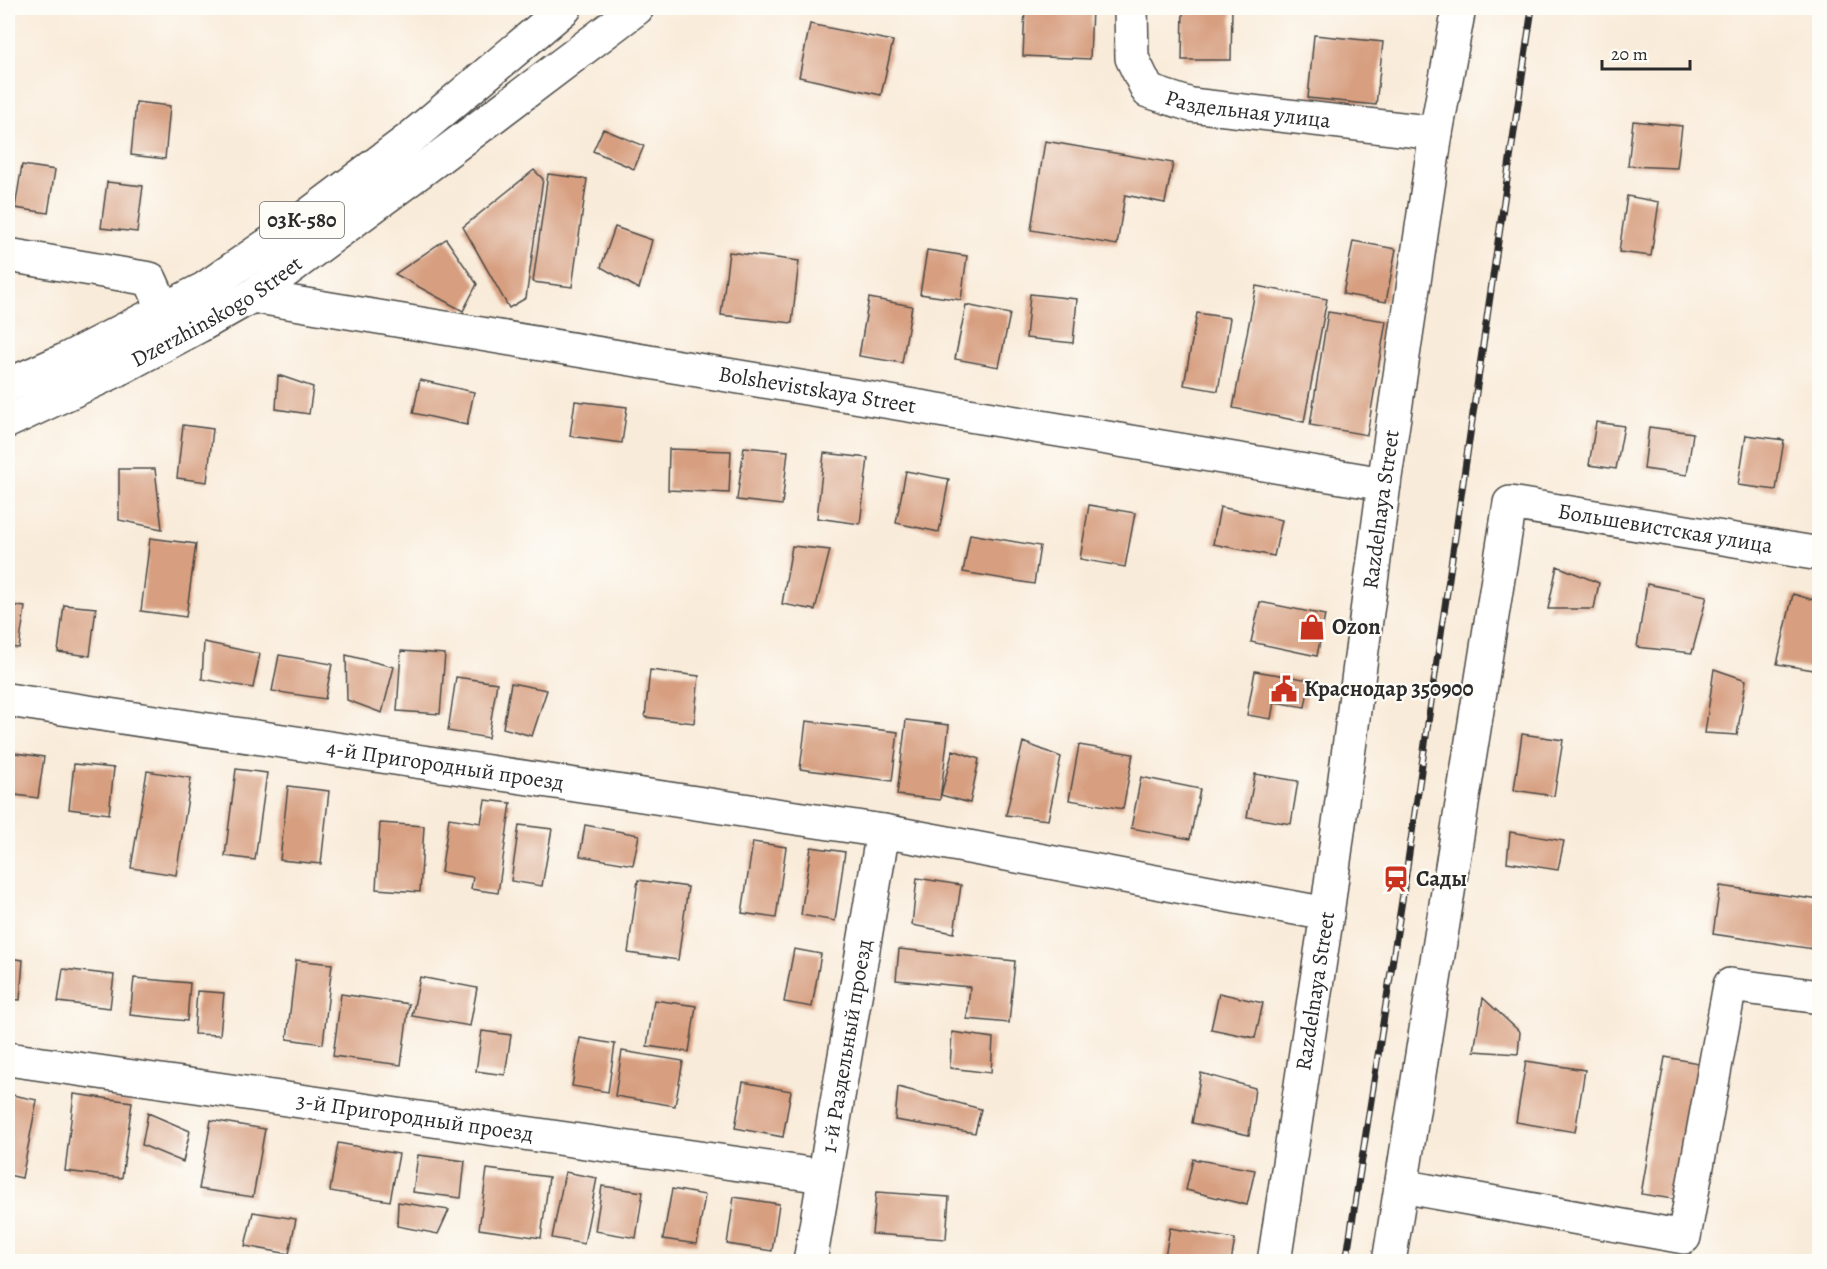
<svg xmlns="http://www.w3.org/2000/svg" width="1827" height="1269" font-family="Alegreya,serif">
	<rect width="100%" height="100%" fill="#fdfcf7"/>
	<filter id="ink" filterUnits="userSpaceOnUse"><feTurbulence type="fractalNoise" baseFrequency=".0167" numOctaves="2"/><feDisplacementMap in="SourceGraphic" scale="12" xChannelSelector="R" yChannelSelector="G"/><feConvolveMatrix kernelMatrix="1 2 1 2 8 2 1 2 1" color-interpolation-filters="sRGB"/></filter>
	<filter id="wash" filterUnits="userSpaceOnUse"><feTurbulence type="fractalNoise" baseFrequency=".008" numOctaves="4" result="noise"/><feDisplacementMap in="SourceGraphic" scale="24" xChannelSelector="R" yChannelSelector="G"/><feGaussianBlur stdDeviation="1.35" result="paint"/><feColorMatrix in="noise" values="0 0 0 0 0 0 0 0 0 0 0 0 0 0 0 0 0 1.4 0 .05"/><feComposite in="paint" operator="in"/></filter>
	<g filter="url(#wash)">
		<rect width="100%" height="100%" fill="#f9ebd9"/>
		<g id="blocks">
			<!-- building -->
			<path fill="#d79f80" d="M 1025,8 L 1092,8 L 1090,59 L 1023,56 Z
				M 1183,8 L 1232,8 L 1231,60 L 1182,60 Z
				M 810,24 L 893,41 L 881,95 L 799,77 Z
				M 1314,35 L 1383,42 L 1376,105 L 1308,98 Z
				M 136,102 L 170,106 L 165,159 L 131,155 Z
				M 1633,121 L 1682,126 L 1677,168 L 1628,166 Z
				M 603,129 L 644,146 L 634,169 L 593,151 Z
				M 1045,141 L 1173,163 L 1165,203 L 1125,195 L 1117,245 L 1031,230 Z
				M 22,165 L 55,170 L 48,213 L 15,208 Z
				M 534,170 L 543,179 L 526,298 L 509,308 L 463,227 Z
				M 548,174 L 587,179 L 572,287 L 533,282 Z
				M 107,182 L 143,186 L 137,232 L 101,228 Z
				M 1627,196 L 1659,202 L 1651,256 L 1619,252 Z
				M 615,227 L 652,240 L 639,289 L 601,267 Z
				M 446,239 L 477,284 L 463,311 L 395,274 Z
				M 1353,241 L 1396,249 L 1386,302 L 1343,294 Z
				M 927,250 L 967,256 L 961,300 L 920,294 Z
				M 729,252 L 799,261 L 792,323 L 721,315 Z
				M 1256,286 L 1327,299 L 1304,422 L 1233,408 Z
				M 1030,294 L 1077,299 L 1073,343 L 1026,338 Z
				M 869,298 L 912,306 L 902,363 L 859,356 Z
				M 966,305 L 1010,314 L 999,367 L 955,359 Z
				M 1328,312 L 1386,321 L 1367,435 L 1310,425 Z
				M 1197,313 L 1230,318 L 1218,391 L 1184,385 Z
				M 278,375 L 313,387 L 309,414 L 276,409 Z
				M 420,380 L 474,392 L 467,425 L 413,413 Z
				M 575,401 L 627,407 L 622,443 L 570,436 Z
				M 1596,422 L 1624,426 L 1616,469 L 1589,465 Z
				M 183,425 L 213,429 L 207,482 L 177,478 Z
				M 1649,427 L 1693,433 L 1687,475 L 1644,469 Z
				M 1746,435 L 1784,440 L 1776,490 L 1738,485 Z
				M 744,447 L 788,451 L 782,505 L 737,500 Z
				M 669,449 L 731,451 L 729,493 L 668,490 Z
				M 824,453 L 868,458 L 860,524 L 817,518 Z
				M 119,469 L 155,469 L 162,529 L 119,520 Z
				M 906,471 L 949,479 L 939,532 L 896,523 Z
				M 1089,505 L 1135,513 L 1125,567 L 1080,559 Z
				M 1220,507 L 1282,520 L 1274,556 L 1213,544 Z
				M 970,534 L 1040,546 L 1034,584 L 963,572 Z
				M 150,538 L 196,544 L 186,617 L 141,611 Z
				M 792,546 L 830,550 L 815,610 L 782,604 Z
				M 1557,566 L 1599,583 L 1594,609 L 1548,609 Z
				M 1647,584 L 1707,596 L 1692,653 L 1637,647 Z
				M 1793,594 L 1820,602 L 1820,671 L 1777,664 Z
				M 1260,602 L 1325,615 L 1317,656 L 1251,642 Z
				M 8,605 L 25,607 L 19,648 L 8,647 Z
				M 64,605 L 96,608 L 90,656 L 58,652 Z
				M 204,642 L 260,654 L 253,688 L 202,679 Z
				M 401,651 L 445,654 L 440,714 L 397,711 Z
				M 279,655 L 332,664 L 325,699 L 272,691 Z
				M 346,655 L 394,667 L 382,713 L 347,700 Z
				M 1714,669 L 1746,680 L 1737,735 L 1705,733 Z
				M 650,670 L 699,676 L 694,723 L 645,717 Z
				M 1255,671 L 1310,680 L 1305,707 L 1274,702 L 1271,719 L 1247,715 Z
				M 456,677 L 497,683 L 488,738 L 448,731 Z
				M 511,683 L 547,690 L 532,736 L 503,728 Z
				M 906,720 L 949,725 L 940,800 L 897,795 Z
				M 806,721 L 898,732 L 892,781 L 800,769 Z
				M 1522,734 L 1563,740 L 1554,796 L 1514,790 Z
				M 1023,742 L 1061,757 L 1048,820 L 1006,815 Z
				M 1079,745 L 1133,754 L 1123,809 L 1069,800 Z
				M 953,750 L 979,759 L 970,803 L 941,795 Z
				M 8,752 L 44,757 L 38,798 L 8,794 Z
				M 74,764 L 114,768 L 109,814 L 69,809 Z
				M 236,769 L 267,773 L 255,860 L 225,856 Z
				M 147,771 L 191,778 L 176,875 L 131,868 Z
				M 1255,774 L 1298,781 L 1291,824 L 1247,817 Z
				M 1141,777 L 1200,789 L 1190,839 L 1131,828 Z
				M 288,786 L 329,791 L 321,864 L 280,860 Z
				M 485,800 L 511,803 L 498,893 L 471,889 L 473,877 L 441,872 L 449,818 L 481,823 Z
				M 380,823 L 424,826 L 420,892 L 376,889 Z
				M 519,825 L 552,829 L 542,886 L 511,881 Z
				M 585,825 L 639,835 L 633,865 L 580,856 Z
				M 1510,832 L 1564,841 L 1558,870 L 1507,862 Z
				M 753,842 L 786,847 L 776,918 L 742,913 Z
				M 811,847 L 845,852 L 835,921 L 801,915 Z
				M 917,878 L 961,885 L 954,933 L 912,925 Z
				M 638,880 L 688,887 L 678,960 L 628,953 Z
				M 1720,886 L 1820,900 L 1820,950 L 1713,934 Z
				M 794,949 L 821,954 L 812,1007 L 784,1002 Z
				M 899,949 L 1015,961 L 1009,1023 L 967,1019 L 970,987 L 896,980 Z
				M 8,958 L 23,960 L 20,1000 L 8,999 Z
				M 296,960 L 332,964 L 323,1044 L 287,1039 Z
				M 63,969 L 114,975 L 110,1008 L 58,1002 Z
				M 420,977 L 477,988 L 470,1026 L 412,1016 Z
				M 134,978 L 190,983 L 187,1021 L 130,1015 Z
				M 197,991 L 224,993 L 220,1035 L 194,1034 Z
				M 1219,993 L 1263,1003 L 1255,1038 L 1211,1029 Z
				M 341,994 L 409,1004 L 401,1065 L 333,1056 Z
				M 1483,998 L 1520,1032 L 1518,1054 L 1474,1051 Z
				M 654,1000 L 696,1006 L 689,1052 L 647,1046 Z
				M 482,1031 L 511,1035 L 505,1075 L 476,1071 Z
				M 952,1032 L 993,1038 L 991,1073 L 950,1068 Z
				M 580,1038 L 615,1044 L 608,1092 L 572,1086 Z
				M 622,1051 L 683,1061 L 675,1106 L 615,1096 Z
				M 1665,1057 L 1710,1065 L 1685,1201 L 1641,1194 Z
				M 1526,1061 L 1585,1070 L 1575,1132 L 1516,1122 Z
				M 1201,1073 L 1255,1088 L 1249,1135 L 1192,1123 Z
				M 743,1082 L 791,1091 L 783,1137 L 735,1128 Z
				M 898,1087 L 981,1109 L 975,1133 L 895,1120 Z
				M 8,1094 L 37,1100 L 22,1178 L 8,1175 Z
				M 74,1094 L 132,1102 L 122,1178 L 65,1171 Z
				M 148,1113 L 190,1131 L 183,1162 L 142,1145 Z
				M 211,1120 L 265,1129 L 253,1197 L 199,1189 Z
				M 338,1143 L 399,1154 L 390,1201 L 330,1191 Z
				M 418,1155 L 465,1161 L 461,1198 L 413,1192 Z
				M 1193,1159 L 1255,1170 L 1247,1205 L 1186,1190 Z
				M 487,1169 L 549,1177 L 541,1238 L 479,1229 Z
				M 565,1172 L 597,1178 L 584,1244 L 552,1238 Z
				M 602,1186 L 643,1192 L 636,1238 L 595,1231 Z
				M 672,1189 L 705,1195 L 697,1244 L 663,1239 Z
				M 876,1192 L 949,1197 L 946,1239 L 872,1234 Z
				M 734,1197 L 779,1204 L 772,1251 L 727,1244 Z
				M 398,1202 L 449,1210 L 438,1234 L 397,1226 Z
				M 253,1212 L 296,1219 L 289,1254 L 245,1246 Z
				M 1170,1228 L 1235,1239 L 1231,1262 L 1164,1262 Z"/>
		</g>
	</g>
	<g filter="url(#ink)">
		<use href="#blocks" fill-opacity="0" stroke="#4a4845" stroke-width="1.5"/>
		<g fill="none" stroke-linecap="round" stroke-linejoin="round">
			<!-- minor casing -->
			<g stroke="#4a4845" stroke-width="36">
				<g id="minor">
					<path id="s1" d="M 1131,8 L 1132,58 L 1148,91 L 1191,105 L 1436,133"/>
					<path d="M 8,255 L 150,279 L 164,310"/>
					<path id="s2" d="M 252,296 L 1384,484"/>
					<path id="s3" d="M 8,700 L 883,831 L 1327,914"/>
					<path id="s4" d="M 8,1059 L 823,1176"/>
					<path d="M 1401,1186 L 1684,1237 L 1730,985 L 1820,997"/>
					<path id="s5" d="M 810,1262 L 883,831"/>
					<path id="s6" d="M 1274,1262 L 1327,914 L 1384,484 L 1436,133 L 1459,8"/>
					<path id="s7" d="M 1389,1262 L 1510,503 L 1820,554"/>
				</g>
			</g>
			<!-- major casing -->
			<g stroke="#4a4845" stroke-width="36">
				<g id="major">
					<path d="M 8,385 L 65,360 L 204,289 L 282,235 L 407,141 L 565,8"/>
					<path id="s8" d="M 8,421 L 113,372 L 199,326 L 252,296 L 437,159 L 637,8"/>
				</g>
			</g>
			<!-- minor -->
			<use href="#minor" stroke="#fff" stroke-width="33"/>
			<!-- major -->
			<use href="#major" stroke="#fff" stroke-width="33"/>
			<!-- rail casing -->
			<g stroke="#2b2b2b" stroke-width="7">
				<path id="rail" d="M 1346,1262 L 1405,881 L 1532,8"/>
			</g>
			<!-- rail -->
			<use href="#rail" stroke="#fdfcf7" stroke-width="4.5" stroke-dasharray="14" stroke-linecap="butt"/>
		</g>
	</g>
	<!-- icons -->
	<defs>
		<g id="shop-bare" transform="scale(2.07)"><path d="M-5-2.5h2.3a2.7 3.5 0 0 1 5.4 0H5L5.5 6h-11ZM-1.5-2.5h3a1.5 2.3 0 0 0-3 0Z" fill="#c8321e" stroke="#fdfcf7" stroke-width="2.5" paint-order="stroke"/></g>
		<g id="civic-bare" transform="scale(2.07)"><path d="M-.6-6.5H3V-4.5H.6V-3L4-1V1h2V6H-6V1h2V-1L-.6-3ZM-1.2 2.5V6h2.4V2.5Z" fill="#c8321e" stroke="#fdfcf7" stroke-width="2.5" paint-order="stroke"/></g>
		<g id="station-bare" transform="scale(2.07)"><path d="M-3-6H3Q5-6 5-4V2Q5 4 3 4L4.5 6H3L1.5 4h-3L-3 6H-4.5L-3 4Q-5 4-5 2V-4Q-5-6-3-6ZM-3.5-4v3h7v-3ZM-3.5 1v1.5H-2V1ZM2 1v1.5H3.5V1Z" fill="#c8321e" stroke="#fdfcf7" stroke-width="2.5" paint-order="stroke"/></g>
	</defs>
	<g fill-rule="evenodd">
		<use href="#shop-bare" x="1312" y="627"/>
		<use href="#civic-bare" x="1284" y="689"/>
		<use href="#station-bare" x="1396" y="879"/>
	</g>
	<g text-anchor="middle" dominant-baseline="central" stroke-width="4.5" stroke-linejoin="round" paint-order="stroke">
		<!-- shield labels -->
		<rect fill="#fdfcf7" stroke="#6a6a68" stroke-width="1.5" x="260" y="202" width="84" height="36" rx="4.5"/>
		<g font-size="21" font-weight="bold" fill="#2b2b2b">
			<text x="302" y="220">03К-580</text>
		</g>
		<!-- street labels -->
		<g font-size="22" fill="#2b2b2b" stroke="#fdfcf7">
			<text stroke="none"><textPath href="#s1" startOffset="189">Раздельная улица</textPath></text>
			<text stroke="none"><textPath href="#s8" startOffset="236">Dzerzhinskogo Street</textPath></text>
			<text stroke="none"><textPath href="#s2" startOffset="573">Bolshevistskaya Street</textPath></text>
			<text stroke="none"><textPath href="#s6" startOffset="760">Razdelnaya Street</textPath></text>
			<text stroke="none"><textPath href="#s7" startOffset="926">Большевистская улица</textPath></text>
			<text stroke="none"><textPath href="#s3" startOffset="442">4-й Пригородный проезд</textPath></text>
			<text stroke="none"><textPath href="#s6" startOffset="274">Razdelnaya Street</textPath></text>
			<text stroke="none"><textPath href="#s5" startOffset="219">1-й Раздельный проезд</textPath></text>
			<text stroke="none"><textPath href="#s4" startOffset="411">3-й Пригородный проезд</textPath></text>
		</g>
		<!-- poi labels -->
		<g font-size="22" font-weight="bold" fill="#2b2b2b" stroke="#fdfcf7" text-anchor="start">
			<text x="1332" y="627">Ozon</text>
			<text x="1304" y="689">Краснодар 350900</text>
			<text x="1416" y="879">Сады</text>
		</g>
	</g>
	<!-- margin -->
	<rect width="1827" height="1269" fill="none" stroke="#fdfcf7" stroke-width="30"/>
	<!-- scale -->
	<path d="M1602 60v9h88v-9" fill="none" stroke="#2b2b2b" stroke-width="3"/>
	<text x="1611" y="60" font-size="18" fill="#2b2b2b" stroke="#fdfcf7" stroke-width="4.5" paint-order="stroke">20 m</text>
</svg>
